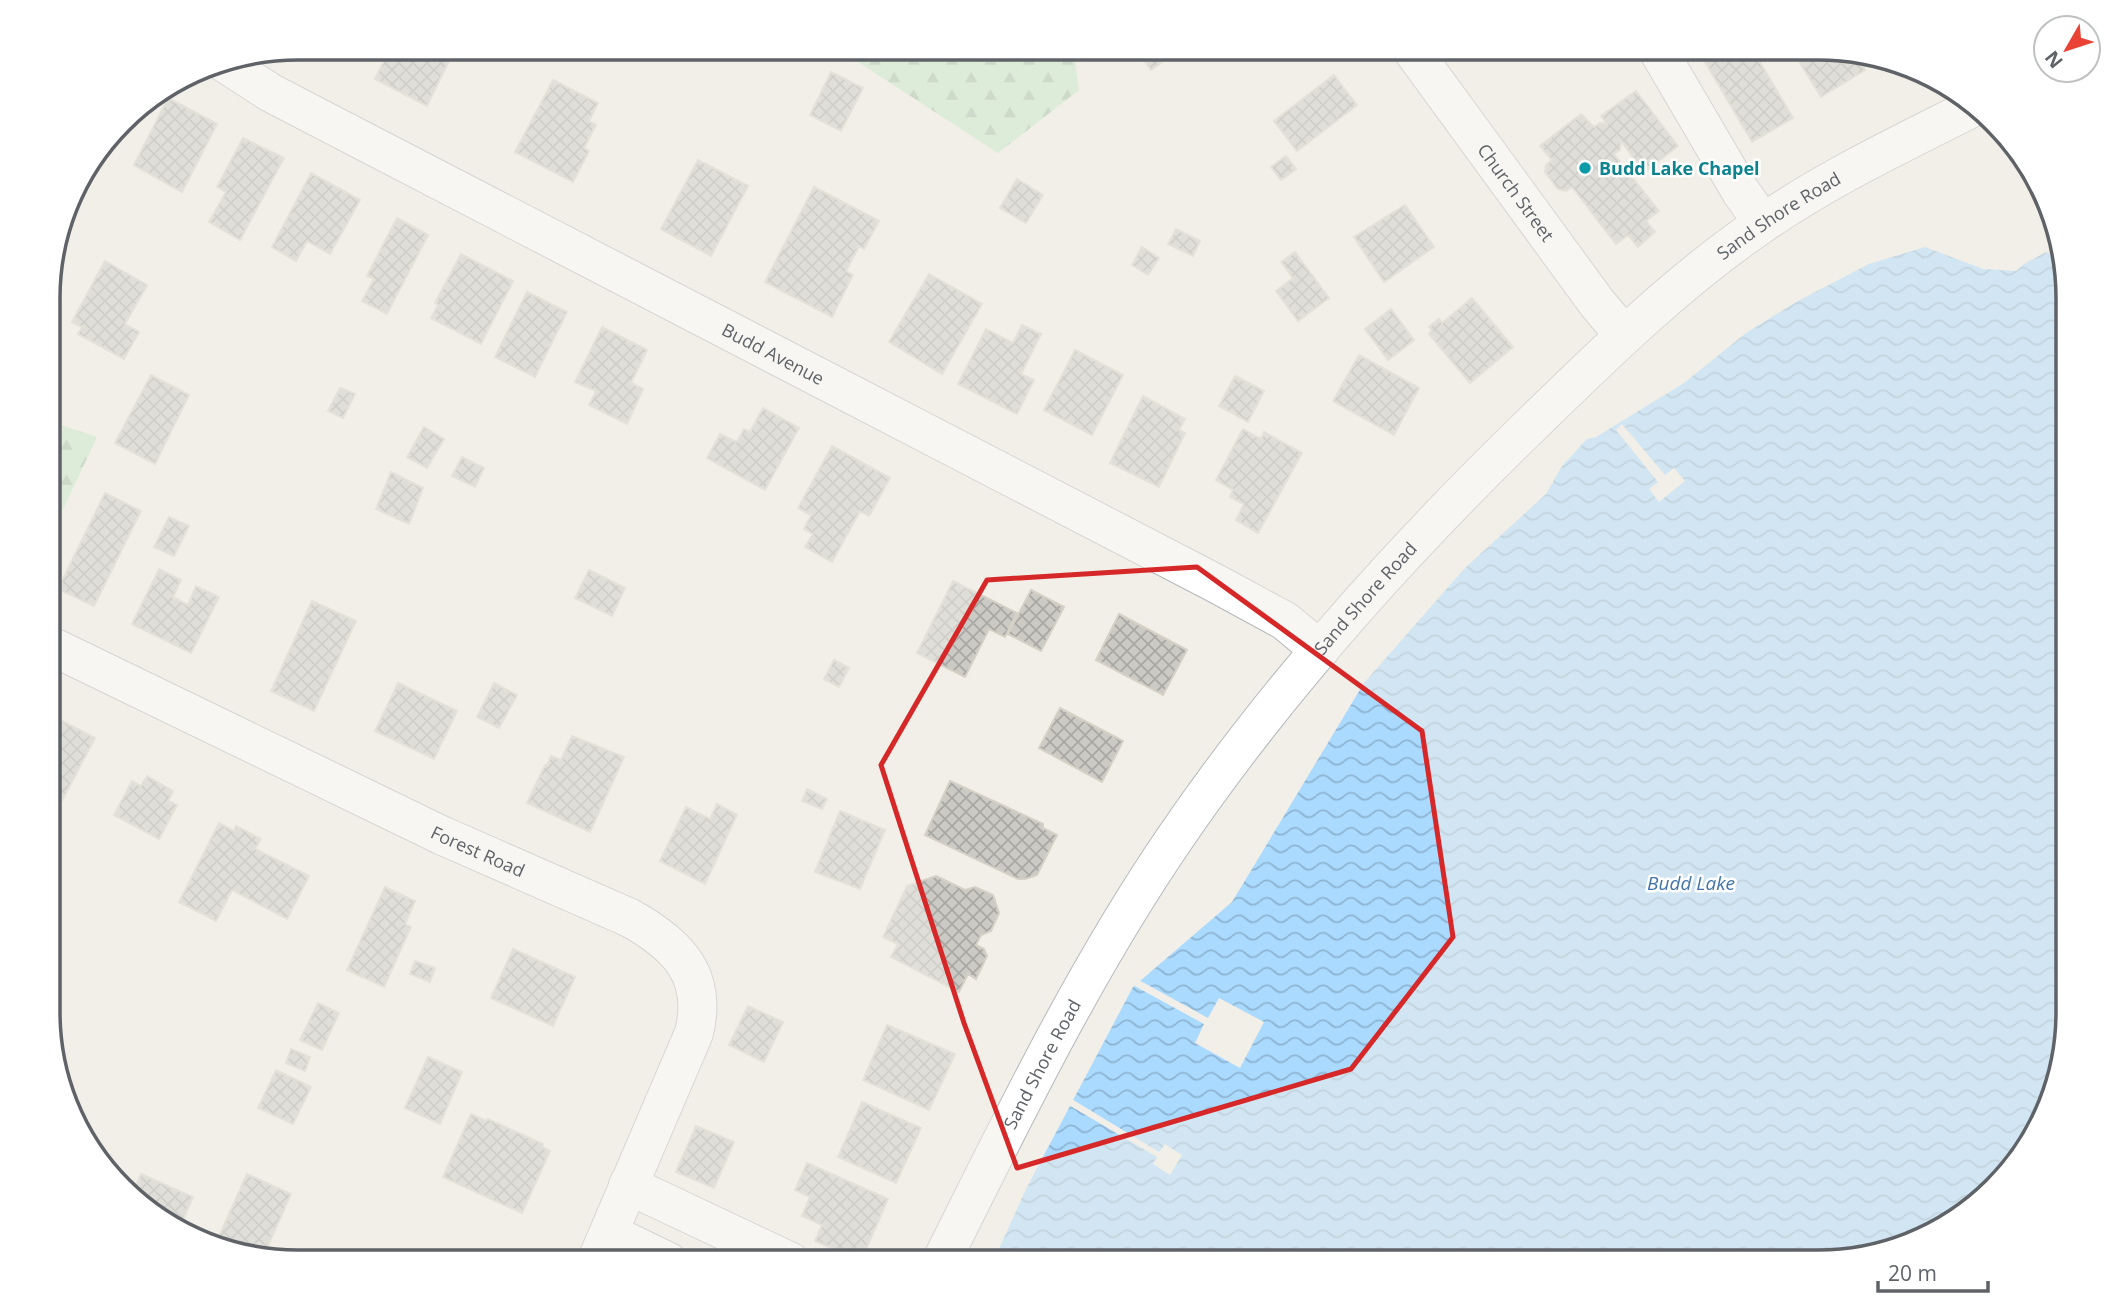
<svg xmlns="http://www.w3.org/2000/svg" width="2116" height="1309" font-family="'Open Sans',sans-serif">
	<defs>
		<pattern id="forest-firs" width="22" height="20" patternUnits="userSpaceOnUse" patternTransform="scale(1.75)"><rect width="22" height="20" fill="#c5e8c5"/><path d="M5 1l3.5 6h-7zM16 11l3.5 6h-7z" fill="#a3c0a4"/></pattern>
		<pattern id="water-waves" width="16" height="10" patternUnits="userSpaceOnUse" patternTransform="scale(1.75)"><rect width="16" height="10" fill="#aadaff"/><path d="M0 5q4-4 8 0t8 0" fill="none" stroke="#8eb4d2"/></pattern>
		<pattern id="building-cross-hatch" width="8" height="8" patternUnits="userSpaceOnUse" patternTransform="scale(1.75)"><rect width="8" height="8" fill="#cccac5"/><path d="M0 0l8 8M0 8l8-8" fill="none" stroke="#a9a8a4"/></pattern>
	</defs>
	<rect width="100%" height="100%" fill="#f1efe8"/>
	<!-- forest -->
	<path fill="url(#forest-firs)" d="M 835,47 L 1073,47 L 1079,90 L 998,153 Z
		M 49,421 L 97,437 L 49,539 Z"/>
	<!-- water -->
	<path fill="url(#water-waves)" d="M 1925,247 L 1983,269 L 2016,271 L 2024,264 L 2046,252 L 2062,260 L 2068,281 L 2068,1027 L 2027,1150 L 1944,1228 L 1834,1261 L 993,1262 L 1026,1189 L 1133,987 L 1232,902 L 1364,683 L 1464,569 L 1546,494 L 1562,466 L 1587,439 L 1596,437 L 1684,383 L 1746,333 L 1798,301 L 1869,264 Z"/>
	<!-- pier -->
	<path fill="#f1efe8" d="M 1622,424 L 1665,475 L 1674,468 L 1685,481 L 1659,502 L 1649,489 L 1658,482 L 1616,430 Z
		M 1137,979 L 1208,1018 L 1219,998 L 1264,1022 L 1240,1068 L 1195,1043 L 1204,1024 L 1131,984 Z
		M 1070,1098 L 1159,1152 L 1165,1144 L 1182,1155 L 1170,1175 L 1153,1164 L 1157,1157 L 1067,1104 Z"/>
	<!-- building -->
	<path fill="url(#building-cross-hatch)" stroke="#d6d1c6" stroke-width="2" d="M 391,47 L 456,47 L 427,106 L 375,79 Z
		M 1135,47 L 1183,47 L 1151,70 Z
		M 1219,47 L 1240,47 L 1241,48 L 1227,58 Z
		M 1713,47 L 1751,47 L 1793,118 L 1752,142 L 1701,55 Z
		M 1790,47 L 1819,47 L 1854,52 L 1865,70 L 1821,97 Z
		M 831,72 L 863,88 L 841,131 L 810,115 Z
		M 1334,75 L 1357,105 L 1297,151 L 1274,121 Z
		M 553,80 L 598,103 L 589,121 L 596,125 L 584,148 L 589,151 L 573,182 L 515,152 Z
		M 1636,91 L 1678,146 L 1644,172 L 1621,141 L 1620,150 L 1614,154 L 1659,211 L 1646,221 L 1655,232 L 1638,247 L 1628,235 L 1616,244 L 1572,187 L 1566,191 L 1558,189 L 1545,172 L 1546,165 L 1552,160 L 1540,146 L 1581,114 L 1594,127 L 1600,123 L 1607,124 L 1601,116 Z
		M 168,98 L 217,124 L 182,192 L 134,165 Z
		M 243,138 L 284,158 L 240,240 L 209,222 L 226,192 L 217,187 Z
		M 1286,156 L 1296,169 L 1281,180 L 1271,167 Z
		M 698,160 L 748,186 L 711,256 L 661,229 Z
		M 311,173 L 360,200 L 330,254 L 307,241 L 296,261 L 272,247 Z
		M 1017,179 L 1043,195 L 1026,223 L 1000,208 Z
		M 814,187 L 879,221 L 864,249 L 859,246 L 846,271 L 853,275 L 832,317 L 765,282 Z
		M 1405,205 L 1434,247 L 1384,282 L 1354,237 Z
		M 397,218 L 428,235 L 387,314 L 362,301 L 374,279 L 367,276 Z
		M 1176,229 L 1200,241 L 1193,256 L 1168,244 Z
		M 1142,247 L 1159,258 L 1148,275 L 1132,265 Z
		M 1295,252 L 1329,298 L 1298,321 L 1276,291 L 1293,278 L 1281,262 Z
		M 461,254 L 513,281 L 481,344 L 431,318 L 438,305 L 435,303 Z
		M 105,261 L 147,285 L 125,324 L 139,332 L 124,359 L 78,334 L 82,327 L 72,322 Z
		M 929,274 L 982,304 L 942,374 L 889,342 Z
		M 527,292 L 567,312 L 535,377 L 495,357 Z
		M 1472,298 L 1513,347 L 1470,383 L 1429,334 L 1432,331 L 1429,327 L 1439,319 L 1442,323 Z
		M 1391,309 L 1414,340 L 1388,360 L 1365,329 Z
		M 1022,325 L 1041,334 L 1021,374 L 1034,380 L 1017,414 L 958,384 L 986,329 L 1013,343 Z
		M 602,327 L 647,350 L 631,383 L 643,389 L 627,424 L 589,405 L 596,391 L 575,382 Z
		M 1075,350 L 1123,375 L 1092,435 L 1044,410 Z
		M 1359,355 L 1419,388 L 1394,435 L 1333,401 Z
		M 151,375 L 189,395 L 155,464 L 115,443 Z
		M 1235,376 L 1264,391 L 1248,422 L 1219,406 Z
		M 340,388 L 355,394 L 343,418 L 328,411 Z
		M 1143,396 L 1185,419 L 1179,430 L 1185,433 L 1159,487 L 1110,463 Z
		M 763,408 L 799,428 L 765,490 L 707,458 L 720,434 L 737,442 L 744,429 L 750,432 Z
		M 424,427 L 444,439 L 427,468 L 407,457 Z
		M 1243,429 L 1261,439 L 1264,432 L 1302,453 L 1258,533 L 1236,520 L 1244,504 L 1230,497 L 1233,490 L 1216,480 Z
		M 832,446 L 890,478 L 869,516 L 860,511 L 832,562 L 805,547 L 813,534 L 804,529 L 811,515 L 798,508 Z
		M 462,457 L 484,468 L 475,487 L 452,476 Z
		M 391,472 L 423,488 L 409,524 L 376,509 Z
		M 105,493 L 141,511 L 94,606 L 58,589 Z
		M 169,517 L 189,526 L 174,556 L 154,547 Z
		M 159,569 L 181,580 L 173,597 L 188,605 L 196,586 L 219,597 L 191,653 L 132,624 Z
		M 589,570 L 625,588 L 612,616 L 575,598 Z
		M 953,581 L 1017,613 L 1005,637 L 989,629 L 965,677 L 917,653 Z
		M 1031,590 L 1064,607 L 1041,651 L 1008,634 Z
		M 312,601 L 356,621 L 314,711 L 271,691 Z
		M 1119,614 L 1187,650 L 1163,695 L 1096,660 Z
		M 834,660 L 849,668 L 839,687 L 824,679 Z
		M 398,683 L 457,711 L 434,759 L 375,731 Z
		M 494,683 L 517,695 L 499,728 L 477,717 Z
		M 1060,708 L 1123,741 L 1102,782 L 1039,748 Z
		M 49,714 L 95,738 L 56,812 L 49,809 Z
		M 572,736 L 624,757 L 590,832 L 527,803 L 545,765 L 547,765 L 551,756 L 561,760 Z
		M 147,776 L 173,791 L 168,801 L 177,805 L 159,839 L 114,815 L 132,781 L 141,786 Z
		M 950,781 L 1043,824 L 1043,828 L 1057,835 L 1037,875 L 1025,879 L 1018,879 L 925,835 Z
		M 807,789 L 827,799 L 822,809 L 802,801 Z
		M 717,804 L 737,815 L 705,884 L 660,861 L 686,807 L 710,819 Z
		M 840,811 L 885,830 L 860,889 L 815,872 Z
		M 219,823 L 234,831 L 236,826 L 261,839 L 255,849 L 309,876 L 287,919 L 232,890 L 216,921 L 179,902 Z
		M 936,876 L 965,890 L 975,887 L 993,895 L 999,913 L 991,931 L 981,935 L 976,945 L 984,949 L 987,956 L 976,979 L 968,974 L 959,992 L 891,957 L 898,944 L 883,937 L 907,886 Z
		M 385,887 L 415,901 L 405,924 L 411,927 L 384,987 L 347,970 Z
		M 513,949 L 575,977 L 553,1026 L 491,998 Z
		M 415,961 L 435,968 L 430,982 L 410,974 Z
		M 318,1003 L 339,1013 L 322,1050 L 300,1040 Z
		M 748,1006 L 783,1022 L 764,1062 L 729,1045 Z
		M 887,1025 L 955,1054 L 929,1110 L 863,1080 Z
		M 291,1049 L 310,1057 L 305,1071 L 286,1063 Z
		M 428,1057 L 462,1072 L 440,1124 L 405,1108 Z
		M 276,1070 L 311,1087 L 293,1124 L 258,1108 Z
		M 862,1102 L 921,1128 L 896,1183 L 838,1157 Z
		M 471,1114 L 486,1121 L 488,1119 L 543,1144 L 542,1147 L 550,1151 L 522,1213 L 443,1177 Z
		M 696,1126 L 734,1142 L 714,1188 L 676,1172 Z
		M 807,1163 L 888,1199 L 861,1261 L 815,1241 L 822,1225 L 802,1216 L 810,1197 L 795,1190 Z
		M 141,1174 L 193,1197 L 179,1229 L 159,1220 L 133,1192 Z
		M 247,1174 L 291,1194 L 263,1257 L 232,1253 L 215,1245 Z"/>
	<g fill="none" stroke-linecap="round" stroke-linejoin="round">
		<!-- minor casing -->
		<g stroke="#b5b8bc" stroke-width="40">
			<g id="minor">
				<path id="s1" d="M 1410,47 L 1597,303 L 1624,335"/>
				<path d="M 1656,47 L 1741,192 L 1763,223"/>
				<path id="s2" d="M 223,62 L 271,93 L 1215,583 L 1285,621 L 1320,650"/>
				<path id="s3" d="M 49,645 L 441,835 L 630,918 C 678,945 708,975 694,1033 L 596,1262"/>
				<path d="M 628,1185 L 791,1262"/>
				<path d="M 609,1233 L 669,1262"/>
				<path id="s4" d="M 941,1262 C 1013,1118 1084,971 1175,838 C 1278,687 1401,551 1532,424 C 1604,354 1676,283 1759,226 C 1826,179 1901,144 1974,107"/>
			</g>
		</g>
		<!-- minor -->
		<use href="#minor" stroke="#fff" stroke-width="38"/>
	</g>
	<!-- marked area -->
	<path d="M0 0H2116V1309H0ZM 1197,567 L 1422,731 L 1453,937 L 1351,1069 L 1017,1168 L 964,1023 L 881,765 L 987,580 Z" fill="#f1efe8" fill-opacity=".55" fill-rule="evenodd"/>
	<path fill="none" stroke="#d62828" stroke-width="5" stroke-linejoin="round" d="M 1197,567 L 1422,731 L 1453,937 L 1351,1069 L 1017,1168 L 964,1023 L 881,765 L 987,580 Z"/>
	<!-- markers -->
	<circle fill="#0f9aa8" stroke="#fff" stroke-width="2.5" cx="1585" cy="168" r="7"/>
	<g text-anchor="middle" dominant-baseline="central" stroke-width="5" stroke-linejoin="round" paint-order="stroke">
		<!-- culture labels -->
		<g font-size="18" font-weight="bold" fill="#0d838f" stroke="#fff" text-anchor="start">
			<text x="1599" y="168">Budd Lake Chapel</text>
		</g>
		<!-- street labels -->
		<g font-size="18" fill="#5f6368" stroke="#fff">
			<text stroke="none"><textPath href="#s1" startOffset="180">Church Street</textPath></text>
			<text stroke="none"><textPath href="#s4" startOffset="1356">Sand Shore Road</textPath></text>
			<text stroke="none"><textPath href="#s2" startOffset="623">Budd Avenue</textPath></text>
			<text stroke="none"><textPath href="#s4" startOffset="791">Sand Shore Road</textPath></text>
			<text stroke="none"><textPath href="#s3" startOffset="476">Forest Road</textPath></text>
			<text stroke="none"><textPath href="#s4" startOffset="222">Sand Shore Road</textPath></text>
		</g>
		<!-- water labels -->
		<g font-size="19" font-style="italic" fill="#4174aa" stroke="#fff">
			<text x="1691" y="883">Budd Lake</text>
		</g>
	</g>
	<!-- crop -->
	<path d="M0 0H2116V1309H0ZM298 60H1818A238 238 0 0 1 2056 298V1012A238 238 0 0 1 1818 1250H298A238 238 0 0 1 60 1012V298A238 238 0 0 1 298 60Z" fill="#fff" fill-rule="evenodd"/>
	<path fill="none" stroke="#5f6368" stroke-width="3.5" d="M298 60H1818A238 238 0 0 1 2056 298V1012A238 238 0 0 1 1818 1250H298A238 238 0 0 1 60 1012V298A238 238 0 0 1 298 60Z"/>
	<!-- north arrow -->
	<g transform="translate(2067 49) rotate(231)"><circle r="33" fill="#ffffff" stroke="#bfc1c3" stroke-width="2"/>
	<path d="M0-5L12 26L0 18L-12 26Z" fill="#ea4335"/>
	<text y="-10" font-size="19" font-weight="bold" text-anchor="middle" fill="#5f6368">N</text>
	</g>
	<!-- scale -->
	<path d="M1878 1281v10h110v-10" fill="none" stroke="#5f6368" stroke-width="3.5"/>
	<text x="1888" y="1281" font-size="21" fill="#5f6368" stroke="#ffffff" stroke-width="5" paint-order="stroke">20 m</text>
</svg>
